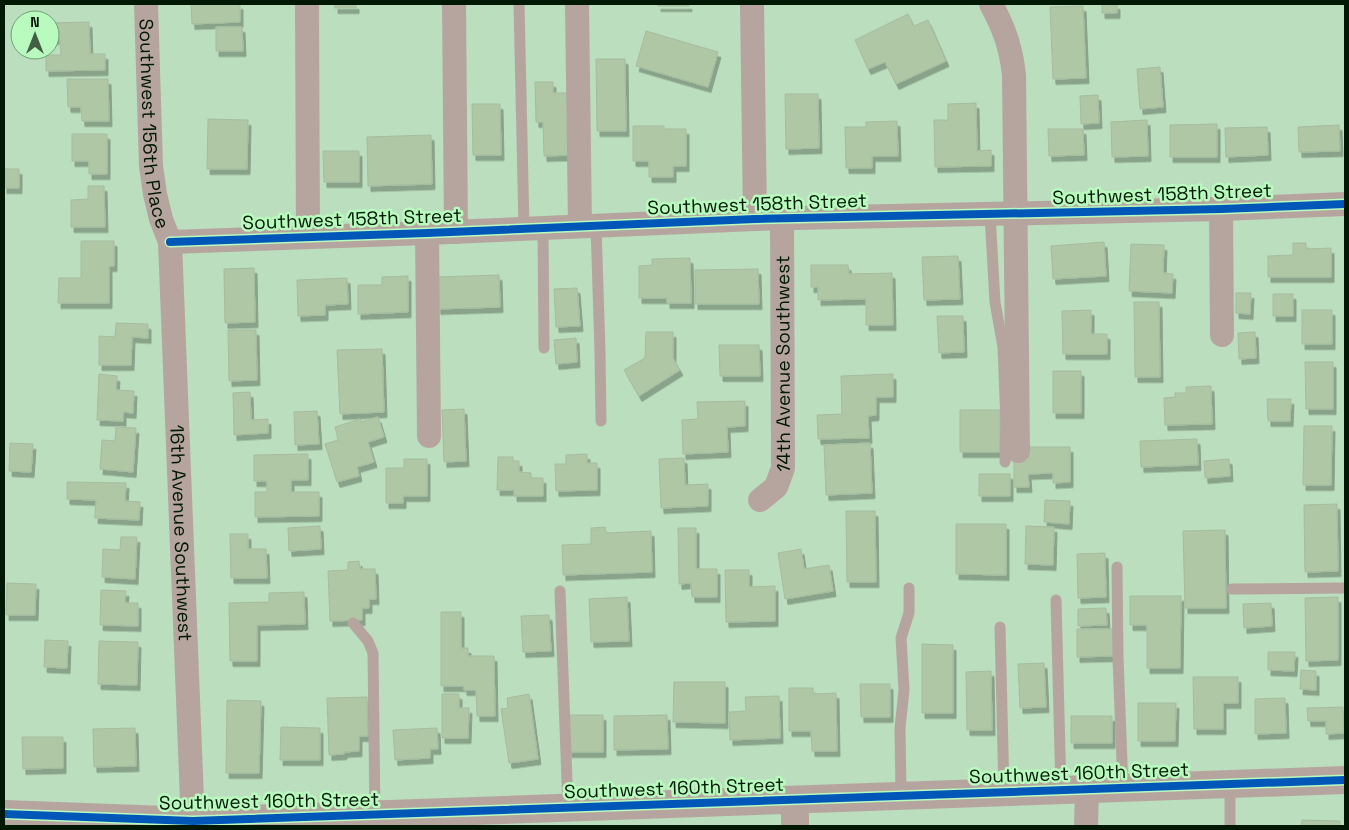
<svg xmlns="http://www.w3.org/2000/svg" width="1349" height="830" font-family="'Space Grotesk',sans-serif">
	<defs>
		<filter id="shadow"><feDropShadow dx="3" dy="5.5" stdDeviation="0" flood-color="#0004"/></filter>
	</defs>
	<rect width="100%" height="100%" fill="#bbdebe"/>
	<!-- building -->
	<path fill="#afc7a4" stroke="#a6bb9f" filter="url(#shadow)" d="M 191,4 L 240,4 L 240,22 L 192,24 Z
		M 335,4 L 356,4 L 356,8 L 335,8 Z
		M 658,4 L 689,4 L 689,6 L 658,6 Z
		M 1102,4 L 1117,4 L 1117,13 L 1102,13 Z
		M 1083,6 L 1086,78 L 1053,79 L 1050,7 Z
		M 908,14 L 914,26 L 928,20 L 946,61 L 896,84 L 885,62 L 868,69 L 855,40 Z
		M 89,22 L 90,54 L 105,54 L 105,70 L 46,71 L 46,55 L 61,55 L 60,39 L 50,39 L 50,23 Z
		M 216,27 L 242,27 L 243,51 L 216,51 Z
		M 646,31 L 718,52 L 708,87 L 636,66 Z
		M 596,59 L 625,59 L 626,131 L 597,131 Z
		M 1160,67 L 1163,107 L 1140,109 L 1137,69 Z
		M 67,79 L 108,79 L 109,121 L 82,121 L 81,107 L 68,107 Z
		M 535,82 L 553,82 L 553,93 L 575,93 L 576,155 L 544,156 L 543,122 L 536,122 Z
		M 785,94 L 818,94 L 819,148 L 786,149 Z
		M 1098,95 L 1099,123 L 1081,124 L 1080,96 Z
		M 976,103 L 977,151 L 991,150 L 991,166 L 935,167 L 934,120 L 948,120 L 948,104 Z
		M 472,104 L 500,104 L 501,155 L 473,155 Z
		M 208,119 L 248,120 L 247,169 L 207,169 Z
		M 1147,120 L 1148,156 L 1112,157 L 1111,122 Z
		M 897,121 L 898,156 L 872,156 L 872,168 L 846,168 L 845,127 L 866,127 L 866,122 Z
		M 1217,124 L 1217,157 L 1170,157 L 1170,125 Z
		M 1339,125 L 1340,151 L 1299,152 L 1298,127 Z
		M 633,126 L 664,126 L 664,129 L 686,129 L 686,166 L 673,166 L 673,177 L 649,177 L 649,161 L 633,161 Z
		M 1267,127 L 1268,155 L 1226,157 L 1225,128 Z
		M 1048,129 L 1083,129 L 1084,155 L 1049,156 Z
		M 72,134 L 107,134 L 107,174 L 89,174 L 89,161 L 72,161 Z
		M 431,135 L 432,184 L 368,186 L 367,137 Z
		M 323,151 L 359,151 L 359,182 L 324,182 Z
		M 4,169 L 19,169 L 19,188 L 4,188 Z
		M 88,186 L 104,186 L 105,227 L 71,227 L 71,200 L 88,199 Z
		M 81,241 L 114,241 L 114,266 L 109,266 L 109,303 L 58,303 L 59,278 L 81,278 Z
		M 1104,242 L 1106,276 L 1053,279 L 1051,246 Z
		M 1293,243 L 1306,243 L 1306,249 L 1331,248 L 1331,277 L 1268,277 L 1268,256 L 1293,255 Z
		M 1131,244 L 1164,245 L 1163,273 L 1173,274 L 1172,293 L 1129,291 Z
		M 958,256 L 960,299 L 924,300 L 922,257 Z
		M 690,258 L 691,303 L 667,303 L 667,298 L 639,298 L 639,266 L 652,265 L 652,259 Z
		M 811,265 L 848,265 L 849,274 L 892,273 L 893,325 L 866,325 L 866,299 L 818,300 L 818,287 L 811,287 Z
		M 254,268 L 255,322 L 225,323 L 224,269 Z
		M 758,269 L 759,304 L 695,304 L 695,270 Z
		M 499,275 L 500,307 L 438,309 L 437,277 Z
		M 408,276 L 408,312 L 358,314 L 358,285 L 382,285 L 382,277 Z
		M 347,278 L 348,304 L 325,305 L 325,315 L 298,316 L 297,280 Z
		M 577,288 L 580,326 L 556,327 L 554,289 Z
		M 1236,293 L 1251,293 L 1250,314 L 1236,313 Z
		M 1273,294 L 1293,294 L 1293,316 L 1273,316 Z
		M 1134,302 L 1159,302 L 1160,377 L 1135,377 Z
		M 1091,310 L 1091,334 L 1107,334 L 1107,354 L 1063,354 L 1062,311 Z
		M 1302,310 L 1332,310 L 1332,344 L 1302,344 Z
		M 937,316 L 963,316 L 964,352 L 939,353 Z
		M 116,323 L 148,324 L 148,338 L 132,337 L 131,365 L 99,365 L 99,336 L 115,337 Z
		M 228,330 L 256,330 L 257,380 L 229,381 Z
		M 646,332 L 673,332 L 673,358 L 680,370 L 639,396 L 624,370 L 645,358 Z
		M 1255,332 L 1256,358 L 1239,359 L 1238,333 Z
		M 576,338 L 577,362 L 556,364 L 554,340 Z
		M 719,345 L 759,345 L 760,376 L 720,376 Z
		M 382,349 L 384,412 L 340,414 L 337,350 Z
		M 1305,362 L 1333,362 L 1333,409 L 1306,409 Z
		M 1053,371 L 1081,371 L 1081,413 L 1053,413 Z
		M 99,374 L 117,376 L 116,390 L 134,391 L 133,413 L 123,412 L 123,421 L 97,420 Z
		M 893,374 L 893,397 L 876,397 L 876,415 L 868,416 L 869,438 L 818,439 L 817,415 L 842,414 L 841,376 Z
		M 1211,386 L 1212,424 L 1165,425 L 1164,398 L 1175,397 L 1175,393 L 1186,393 L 1186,387 Z
		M 250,392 L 251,420 L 268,419 L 268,433 L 234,435 L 233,393 Z
		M 1267,399 L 1291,399 L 1290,421 L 1268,421 Z
		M 745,401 L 745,426 L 727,427 L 728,452 L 683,454 L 682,420 L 698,419 L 697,402 Z
		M 464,409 L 466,461 L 444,462 L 442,410 Z
		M 960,410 L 1000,410 L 1000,452 L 960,452 Z
		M 317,411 L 319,444 L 295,445 L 294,412 Z
		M 378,417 L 384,437 L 368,442 L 374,462 L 357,467 L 359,476 L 337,482 L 325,444 L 338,440 L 335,427 L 360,419 L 361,422 Z
		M 1304,426 L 1332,426 L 1331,485 L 1303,485 Z
		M 116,427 L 136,428 L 133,472 L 100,469 L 102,440 L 115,441 Z
		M 1197,439 L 1198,465 L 1141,467 L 1140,441 Z
		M 10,443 L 33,444 L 31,472 L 9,471 Z
		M 870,443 L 872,493 L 826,495 L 824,445 Z
		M 1028,447 L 1070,447 L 1070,482 L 1053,483 L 1053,473 L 1028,474 L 1029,487 L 1014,487 L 1014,461 L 1028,461 Z
		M 308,454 L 308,480 L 291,480 L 291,492 L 319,492 L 319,516 L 255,517 L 255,492 L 267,492 L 267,481 L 254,481 L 254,455 Z
		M 587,454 L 587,463 L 597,463 L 597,490 L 556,491 L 555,464 L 566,464 L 566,455 Z
		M 498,457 L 513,457 L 513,461 L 519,461 L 519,472 L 531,473 L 531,478 L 543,478 L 543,496 L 514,496 L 514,490 L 497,490 Z
		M 684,458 L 685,485 L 708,484 L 708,506 L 661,508 L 659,459 Z
		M 404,459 L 427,459 L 427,496 L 403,496 L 403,503 L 386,503 L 386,468 L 404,468 Z
		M 1229,459 L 1230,476 L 1205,478 L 1204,461 Z
		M 979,474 L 1010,474 L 1010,496 L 979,496 Z
		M 67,482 L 126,483 L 125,501 L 140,502 L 139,520 L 95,518 L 96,500 L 67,499 Z
		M 1045,500 L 1070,501 L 1069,524 L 1044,522 Z
		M 1337,504 L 1338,571 L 1305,572 L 1304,505 Z
		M 846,511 L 875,511 L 876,582 L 847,582 Z
		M 956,524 L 1006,524 L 1006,575 L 956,574 Z
		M 320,526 L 321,549 L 289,551 L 288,528 Z
		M 1026,526 L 1054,527 L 1053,565 L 1025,564 Z
		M 605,527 L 606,533 L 651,531 L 652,572 L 563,575 L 562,545 L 591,544 L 591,528 Z
		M 678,528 L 696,528 L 696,569 L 717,569 L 717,597 L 692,597 L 691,583 L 679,584 Z
		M 1225,530 L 1226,608 L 1185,608 L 1183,531 Z
		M 230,534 L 248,534 L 248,549 L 266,549 L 267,578 L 231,578 Z
		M 121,537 L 137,537 L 135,579 L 102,577 L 103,549 L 120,550 Z
		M 801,549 L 804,569 L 829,565 L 833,591 L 785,599 L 778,553 Z
		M 1105,553 L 1106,597 L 1078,598 L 1077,554 Z
		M 359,561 L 360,569 L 375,569 L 376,599 L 369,599 L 369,608 L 362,608 L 362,620 L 330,621 L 328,571 L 348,570 L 348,562 Z
		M 725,570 L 749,570 L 749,587 L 775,586 L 775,621 L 726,622 Z
		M 7,583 L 36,584 L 35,615 L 6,615 Z
		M 101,590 L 126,591 L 125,603 L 138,603 L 138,626 L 100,625 Z
		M 304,592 L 305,624 L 257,625 L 257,661 L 230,661 L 229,603 L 269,602 L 269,593 Z
		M 1130,596 L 1181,596 L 1180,668 L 1147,668 L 1147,625 L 1130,625 Z
		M 627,597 L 629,641 L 591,642 L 589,599 Z
		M 1338,597 L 1338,660 L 1306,661 L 1305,598 Z
		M 1271,603 L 1272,626 L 1244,628 L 1243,604 Z
		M 1106,608 L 1107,625 L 1078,626 L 1078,609 Z
		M 441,612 L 461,612 L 461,648 L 468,648 L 468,656 L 494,656 L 495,716 L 477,716 L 476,690 L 464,690 L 464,686 L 441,686 Z
		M 549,615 L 551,651 L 523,652 L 521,616 Z
		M 1077,629 L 1114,629 L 1114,656 L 1077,657 Z
		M 45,640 L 68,641 L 67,668 L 44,667 Z
		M 99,641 L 138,642 L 137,685 L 98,684 Z
		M 922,644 L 953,645 L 953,713 L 922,713 Z
		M 1268,652 L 1295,652 L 1294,671 L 1268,670 Z
		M 1044,663 L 1046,707 L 1020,708 L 1018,664 Z
		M 1301,670 L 1316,671 L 1316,690 L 1300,689 Z
		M 991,671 L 992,730 L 967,730 L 966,672 Z
		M 1193,677 L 1238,677 L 1238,703 L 1223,703 L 1223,729 L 1194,729 Z
		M 674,682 L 725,682 L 725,723 L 673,722 Z
		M 860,684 L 890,684 L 890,717 L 861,717 Z
		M 789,688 L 813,688 L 813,694 L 836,693 L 837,751 L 812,751 L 811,731 L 789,731 Z
		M 442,694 L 459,694 L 459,708 L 469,708 L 468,738 L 442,738 Z
		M 529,694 L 538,759 L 509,763 L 501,709 L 508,708 L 507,698 Z
		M 779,696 L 780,738 L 730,740 L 729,712 L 746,711 L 745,697 Z
		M 367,697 L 368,736 L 359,736 L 359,751 L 344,752 L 344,754 L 329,755 L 327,698 Z
		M 1285,698 L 1286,733 L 1255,734 L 1255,699 Z
		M 227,700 L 261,701 L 259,773 L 226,773 Z
		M 1138,703 L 1176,703 L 1175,741 L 1138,741 Z
		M 1343,707 L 1344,733 L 1326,734 L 1326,721 L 1308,721 L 1307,708 Z
		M 569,715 L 603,715 L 603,752 L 569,752 Z
		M 667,715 L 668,749 L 614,750 L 614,716 Z
		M 1071,716 L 1112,716 L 1112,743 L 1071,743 Z
		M 281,727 L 320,728 L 320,760 L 280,760 Z
		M 135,728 L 136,766 L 94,767 L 93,729 Z
		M 437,728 L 438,749 L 430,749 L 430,758 L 395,760 L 393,730 Z
		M 22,737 L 63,737 L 63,768 L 23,769 Z
		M 1302,820 L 1340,821 L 1340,826 L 1301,826 Z"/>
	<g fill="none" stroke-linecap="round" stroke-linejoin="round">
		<!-- service -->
		<path stroke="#b6a59e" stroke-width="11" d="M 519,4 L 524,229
			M 990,214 L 995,302 L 1003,347 L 1006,423 L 1005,462
			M 596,226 L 600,351 L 601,421
			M 543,228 L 544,348
			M 1117,567 L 1118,658 L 1123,788
			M 1232,589 L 1345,588
			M 560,591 L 568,808
			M 1056,600 L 1061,790
			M 353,623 L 368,641 L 373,653 L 375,815
			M 1000,627 L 1004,792
			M 1230,784 L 1230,826
			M 901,796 L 900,728 L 904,690 L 901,638 L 909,613 L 909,588"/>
		<!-- minor -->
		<g stroke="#b6a59e" stroke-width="24">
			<path id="s1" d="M 146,4 L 151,166 L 155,194 L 161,219 L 170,242 L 193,826"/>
			<path d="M 307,4 L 308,237"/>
			<path d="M 454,4 L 456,232"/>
			<path d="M 577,4 L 580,226"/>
			<path d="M 752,4 L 755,219"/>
			<path d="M 991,4 C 1004,28 1011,47 1014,75 L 1018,451"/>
			<path d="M 1221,209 L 1222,335"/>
			<path d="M 427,233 L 429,436"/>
			<path d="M 170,242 L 427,233 L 755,219 L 1221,209 L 1345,204"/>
			<path id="s2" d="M 760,500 L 776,487 L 783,468 L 782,218"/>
			<path d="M 1086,826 L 1087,789"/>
		</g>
		<!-- tertiary -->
		<path stroke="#b6a59e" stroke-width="28" d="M 4,814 L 193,821 L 1345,780
			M 795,826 L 795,800"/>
		<!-- cycleway casing -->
		<g stroke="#b9fbbe" stroke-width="11">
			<path id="cycleway" d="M 170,242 L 427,233 L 755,219 L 1221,209 L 1345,204
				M 4,814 L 193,821 L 1345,780"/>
		</g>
		<!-- cycleway -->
		<use href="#cycleway" stroke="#0057b8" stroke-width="8"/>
	</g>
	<g text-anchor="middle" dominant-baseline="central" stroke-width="5" stroke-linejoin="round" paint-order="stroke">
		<!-- street labels -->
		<g font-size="19" fill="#011904" stroke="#b9fbbe">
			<text stroke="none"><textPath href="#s1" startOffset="120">Southwest 156th Place</textPath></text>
			<text transform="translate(1162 194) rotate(-2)">Southwest 158th Street</text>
			<text transform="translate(757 204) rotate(-2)">Southwest 158th Street</text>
			<text transform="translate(352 219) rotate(-2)">Southwest 158th Street</text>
			<text stroke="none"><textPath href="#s2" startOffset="145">14th Avenue Southwest</textPath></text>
			<text stroke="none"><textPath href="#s1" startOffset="532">16th Avenue Southwest</textPath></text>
			<text transform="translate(1079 773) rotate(-2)">Southwest 160th Street</text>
			<text transform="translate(674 788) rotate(-2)">Southwest 160th Street</text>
			<text transform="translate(269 801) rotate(-1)">Southwest 160th Street</text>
		</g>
	</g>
	<!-- border -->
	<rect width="1349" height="830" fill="none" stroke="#011904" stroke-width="10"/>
	<!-- north arrow -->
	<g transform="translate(35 35)"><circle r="24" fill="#b9fbbe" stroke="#6fa174"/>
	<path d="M0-4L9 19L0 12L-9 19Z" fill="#425e45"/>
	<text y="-8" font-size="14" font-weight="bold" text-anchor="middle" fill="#011904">N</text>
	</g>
</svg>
